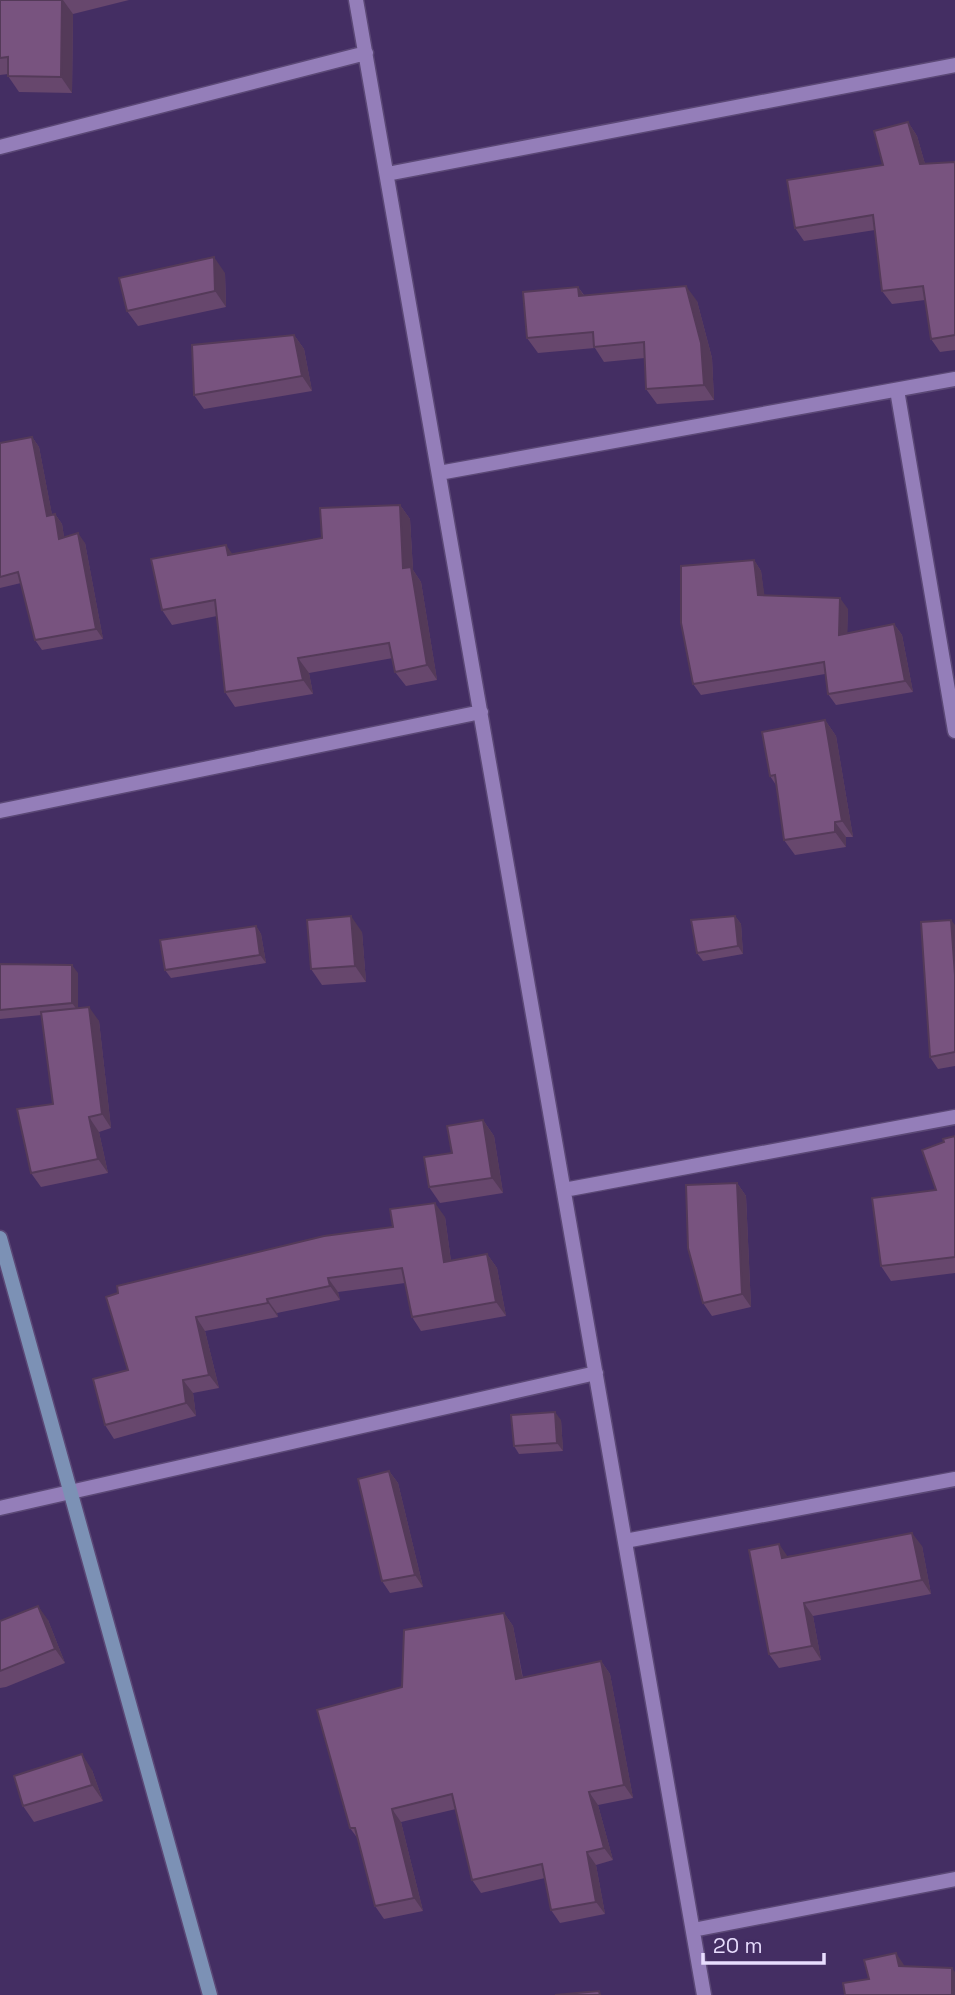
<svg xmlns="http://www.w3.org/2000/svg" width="955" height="1995" font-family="'Space Grotesk',sans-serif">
	<rect width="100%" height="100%" fill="#442e63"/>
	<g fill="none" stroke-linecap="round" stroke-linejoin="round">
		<!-- minor casing -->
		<g stroke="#5b4876" stroke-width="17">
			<path id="minor" d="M 356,0 L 704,1995
				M 0,147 L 366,53
				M 387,174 L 955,65
				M 897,390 L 955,731
				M 439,473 L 955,379
				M 0,811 L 481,712
				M 564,1190 L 955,1117
				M 0,1508 L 596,1373
				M 625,1541 L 955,1479
				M 693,1930 L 955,1879"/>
		</g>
		<!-- secondary casing -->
		<g stroke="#5b4876" stroke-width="17">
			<path id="secondary" d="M 0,1238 L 210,1995"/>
		</g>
		<!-- minor -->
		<use href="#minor" stroke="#947eb9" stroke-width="14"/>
		<!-- secondary -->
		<use href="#secondary" stroke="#7c91b5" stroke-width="14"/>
	</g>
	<!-- wall -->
	<path fill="#67476d" d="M 0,0 L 129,0 L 73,14 L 72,93 L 19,92 L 8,76 L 8,74 L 0,75 Z
		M 908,122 L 917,136 L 925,164 L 955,162 L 955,350 L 940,352 L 931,339 L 925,300 L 892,304 L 882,291 L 875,230 L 804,241 L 795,228 L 883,165 Z
		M 225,273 L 226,307 L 138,326 L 127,311 Z
		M 578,287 L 584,295 L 697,301 L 712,358 L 714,400 L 657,404 L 646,389 L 645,358 L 604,362 L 595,348 L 538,353 L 527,338 Z
		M 294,335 L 304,349 L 312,391 L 204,409 L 194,395 Z
		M 32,437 L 39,447 L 52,515 L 55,514 L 62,524 L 64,537 L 85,543 L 103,639 L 42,650 L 35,640 L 21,583 L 0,588 L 0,443 Z
		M 400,505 L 410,519 L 413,570 L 421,582 L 437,680 L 406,686 L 395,672 L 393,658 L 309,673 L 313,694 L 235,707 L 225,692 L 217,616 L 172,625 L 162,610 L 233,555 L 322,538 Z
		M 754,560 L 761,571 L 764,596 L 848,609 L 847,633 L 894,624 L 902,635 L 913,692 L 836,705 L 828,694 L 825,674 L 701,695 L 693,684 Z
		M 825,720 L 836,736 L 853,837 L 846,837 L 846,847 L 795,855 L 784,840 L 776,785 L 770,776 Z
		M 735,916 L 741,924 L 743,954 L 703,961 L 697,953 Z
		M 955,925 L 955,1066 L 938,1069 L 930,1057 Z
		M 256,926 L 261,934 L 266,963 L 171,978 L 165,970 Z
		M 362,932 L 366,982 L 322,985 L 311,969 Z
		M 0,964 L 78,973 L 78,1008 L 99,1021 L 111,1128 L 99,1132 L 108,1173 L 41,1187 L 31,1173 L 53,1104 L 42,1015 L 0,1019 Z
		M 483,1120 L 494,1136 L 503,1193 L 440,1203 L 429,1187 L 452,1153 Z
		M 955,1136 L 955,1273 L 891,1281 L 881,1266 L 936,1190 L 944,1142 Z
		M 737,1183 L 746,1196 L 751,1307 L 712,1316 L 703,1303 Z
		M 445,1217 L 451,1261 L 487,1254 L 497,1268 L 506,1316 L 421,1331 L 412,1317 L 405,1283 L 338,1292 L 340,1300 L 277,1313 L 278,1317 L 205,1331 L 219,1388 L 193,1393 L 196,1416 L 114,1439 L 105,1425 L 128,1370 L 106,1297 L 393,1227 Z
		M 561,1420 L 563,1451 L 519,1454 L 514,1446 Z
		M 389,1471 L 398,1483 L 423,1587 L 390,1593 L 382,1581 Z
		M 922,1546 L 931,1594 L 813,1616 L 821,1660 L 779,1668 L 769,1654 L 787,1556 Z
		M 504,1613 L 513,1626 L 523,1678 L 601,1661 L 610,1674 L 633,1798 L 598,1805 L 613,1860 L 596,1865 L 605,1914 L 560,1923 L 551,1910 L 545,1878 L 481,1893 L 472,1880 L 456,1809 L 401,1822 L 423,1911 L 384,1919 L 375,1906 L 358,1839 L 350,1828 L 402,1687 Z
		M 48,1620 L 65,1663 L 6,1687 L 0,1688 L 0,1621 Z
		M 92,1770 L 103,1801 L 34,1822 L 23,1806 Z"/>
	<!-- shaded-wall -->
	<path fill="#543a59" d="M 62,0 L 63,0 L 73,14 L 72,93 L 61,77 Z
		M 908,122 L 917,136 L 929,178 L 920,164 Z
		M 214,257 L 225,273 L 226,307 L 215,291 Z
		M 686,286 L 697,301 L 712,358 L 714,400 L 704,385 Z
		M 578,287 L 588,302 L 579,296 Z
		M 294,335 L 304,349 L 312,391 L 302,376 Z
		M 32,437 L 39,447 L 54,525 L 47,516 Z
		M 400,505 L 410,519 L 413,570 L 421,582 L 437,680 L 427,665 L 403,568 Z
		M 55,514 L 62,524 L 66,549 L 59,539 Z
		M 78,533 L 85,543 L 103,639 L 96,629 Z
		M 226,545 L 236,559 L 228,555 Z
		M 754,560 L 761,571 L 766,606 L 758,595 Z
		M 840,598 L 848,609 L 847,646 L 839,635 Z
		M 894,624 L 902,635 L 913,692 L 905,681 Z
		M 298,658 L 309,673 L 313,694 L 303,680 Z
		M 825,720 L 836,736 L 853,837 L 842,821 Z
		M 835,822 L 846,837 L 846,847 L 835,832 Z
		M 351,916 L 362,932 L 366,982 L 355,966 Z
		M 735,916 L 741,924 L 743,954 L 738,946 Z
		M 951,920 L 955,925 L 955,975 Z
		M 256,926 L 261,934 L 266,963 L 260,955 Z
		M 72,965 L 78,973 L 78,1011 L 72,1003 Z
		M 89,1007 L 99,1021 L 111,1128 L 102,1114 Z
		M 89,1117 L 99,1132 L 108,1173 L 98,1159 Z
		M 483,1120 L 494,1136 L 503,1193 L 492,1178 Z
		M 737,1183 L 746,1196 L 751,1307 L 742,1294 Z
		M 435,1203 L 445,1217 L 453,1276 L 444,1262 Z
		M 487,1254 L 497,1268 L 506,1316 L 496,1302 Z
		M 328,1278 L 338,1292 L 340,1300 L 330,1286 Z
		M 267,1299 L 277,1313 L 278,1317 L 268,1303 Z
		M 196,1317 L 205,1331 L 219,1388 L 209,1375 Z
		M 183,1380 L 193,1393 L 196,1416 L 186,1403 Z
		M 555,1412 L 561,1420 L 563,1451 L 557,1443 Z
		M 389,1471 L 398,1483 L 423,1587 L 415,1575 Z
		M 912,1533 L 922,1546 L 931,1594 L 922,1580 Z
		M 779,1544 L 788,1557 L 782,1558 Z
		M 804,1603 L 813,1616 L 821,1660 L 812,1646 Z
		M 38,1606 L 48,1620 L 65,1663 L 55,1649 Z
		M 504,1613 L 513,1626 L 525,1692 L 516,1679 Z
		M 601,1661 L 610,1674 L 633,1798 L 624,1785 Z
		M 82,1754 L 92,1770 L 103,1801 L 92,1785 Z
		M 589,1792 L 598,1805 L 613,1860 L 604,1848 Z
		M 392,1809 L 401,1822 L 423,1911 L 414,1898 Z
		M 587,1852 L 596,1865 L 605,1914 L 596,1902 Z
		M 896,1953 L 904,1965 L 907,1978 L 899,1966 Z
		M 952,1968 L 955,1972 L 955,1995 L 952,1995 Z"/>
	<!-- building -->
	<path fill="#78537f" stroke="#543a59" stroke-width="2" d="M 0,0 L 62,0 L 61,77 L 8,76 L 8,57 L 0,58 Z
		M 908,122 L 920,164 L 955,162 L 955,335 L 931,339 L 923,286 L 882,291 L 873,215 L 795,228 L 787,180 L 883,165 L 874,131 Z
		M 214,257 L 215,291 L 127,311 L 119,278 Z
		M 686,286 L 701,343 L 704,385 L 646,389 L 644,342 L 594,347 L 593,332 L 527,338 L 523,292 L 578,287 L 579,296 Z
		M 294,335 L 302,376 L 194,395 L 192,345 Z
		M 32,437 L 47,516 L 55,514 L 59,539 L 78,533 L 96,629 L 35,640 L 18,572 L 0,577 L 0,443 Z
		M 400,505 L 403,568 L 411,567 L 427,665 L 395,672 L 389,643 L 298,658 L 303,680 L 225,692 L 215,600 L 162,610 L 151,559 L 226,545 L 228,555 L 322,538 L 320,508 Z
		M 754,560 L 758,595 L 840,598 L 839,635 L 894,624 L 905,681 L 828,694 L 824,662 L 693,684 L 681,623 L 681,566 Z
		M 825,720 L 842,821 L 835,822 L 835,832 L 784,840 L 775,775 L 770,776 L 762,732 Z
		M 351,916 L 355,966 L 311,969 L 307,920 Z
		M 735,916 L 738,946 L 697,953 L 691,920 Z
		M 951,920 L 955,975 L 955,1052 L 930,1057 L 921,922 Z
		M 256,926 L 260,955 L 165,970 L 160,940 Z
		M 0,964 L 72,965 L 72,1003 L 0,1010 Z
		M 89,1007 L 102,1114 L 89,1117 L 98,1159 L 31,1173 L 17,1109 L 53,1104 L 41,1012 Z
		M 483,1120 L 492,1178 L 429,1187 L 424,1157 L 452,1153 L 447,1126 Z
		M 955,1136 L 955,1257 L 881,1266 L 872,1198 L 936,1190 L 922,1150 L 944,1142 L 943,1139 Z
		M 737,1183 L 742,1294 L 703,1303 L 688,1248 L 686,1185 Z
		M 435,1203 L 444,1262 L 487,1254 L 496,1302 L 412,1317 L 402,1268 L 328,1278 L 330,1286 L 267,1299 L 268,1303 L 196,1317 L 209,1375 L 183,1380 L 186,1403 L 105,1425 L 93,1379 L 128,1370 L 106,1297 L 118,1293 L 117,1286 L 324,1236 L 393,1227 L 390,1209 Z
		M 555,1412 L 557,1443 L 514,1446 L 511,1415 Z
		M 389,1471 L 415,1575 L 382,1581 L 358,1479 Z
		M 912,1533 L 922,1580 L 804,1603 L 812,1646 L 769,1654 L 749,1550 L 779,1544 L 782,1558 Z
		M 38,1606 L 55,1649 L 0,1671 L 0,1621 Z
		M 504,1613 L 516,1679 L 601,1661 L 624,1785 L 589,1792 L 604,1848 L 587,1852 L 596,1902 L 551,1910 L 542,1864 L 472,1880 L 452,1794 L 392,1809 L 414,1898 L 375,1906 L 355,1828 L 350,1828 L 317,1710 L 402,1687 L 404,1630 Z
		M 82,1754 L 92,1785 L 23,1806 L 14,1776 Z
		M 896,1953 L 899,1966 L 952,1968 L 952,1995 L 845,1995 L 843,1983 L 869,1979 L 864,1960 Z
		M 599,1991 L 600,1995 L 555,1995 Z"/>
	<!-- scale -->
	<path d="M703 1953v10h121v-10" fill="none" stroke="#e8ddfe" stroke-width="3.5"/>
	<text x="713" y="1953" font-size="21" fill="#e8ddfe" stroke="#442e63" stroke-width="5" paint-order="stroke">20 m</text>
</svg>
